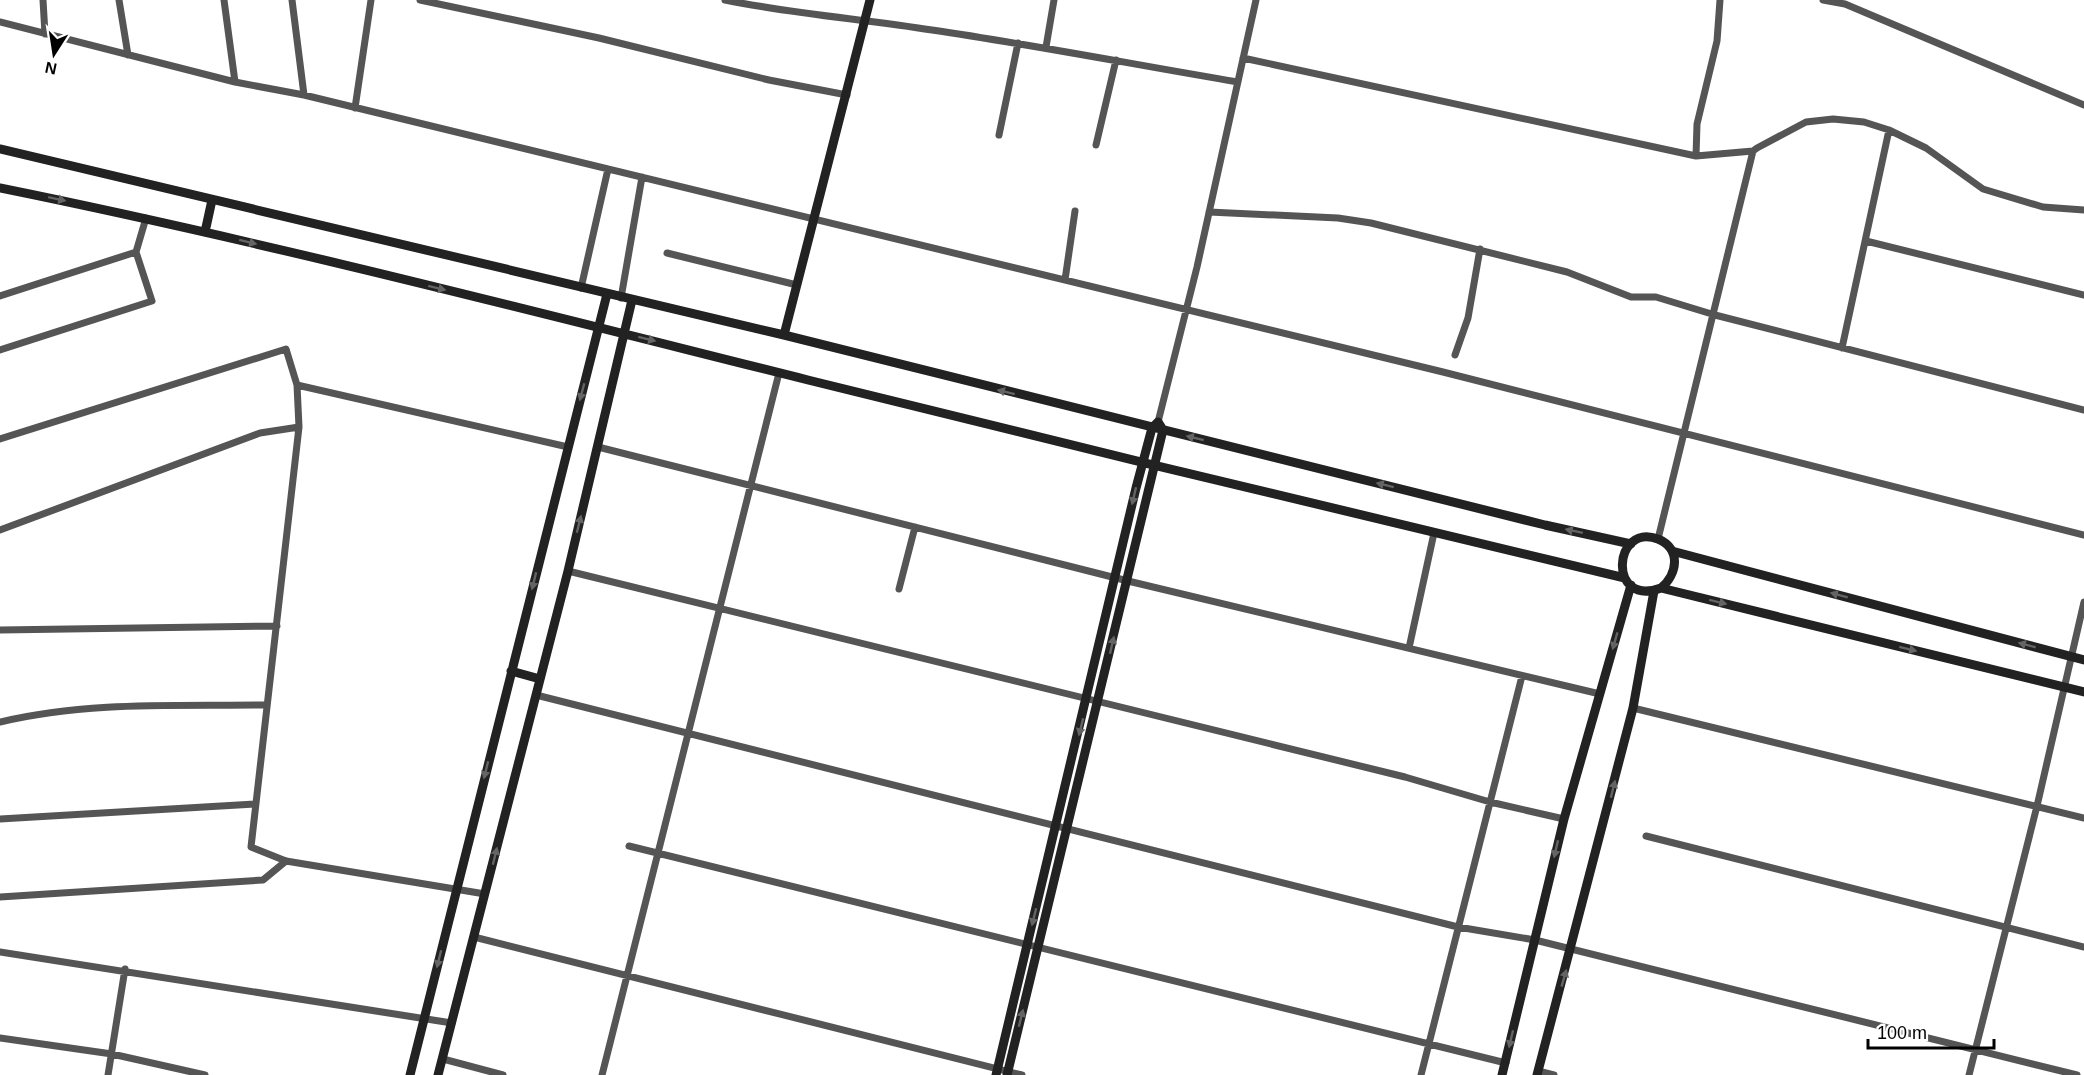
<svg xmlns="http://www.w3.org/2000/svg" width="2084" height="1075" font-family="Helvetica,sans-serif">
	<rect width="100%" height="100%" fill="#fff"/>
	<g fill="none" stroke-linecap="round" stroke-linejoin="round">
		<!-- street -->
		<path stroke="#555" stroke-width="7" d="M 43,0 L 45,34
			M 119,0 L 128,55
			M 224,0 L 235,82
			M 292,0 L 304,95
			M 420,0 L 599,38 L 769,80 L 847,95
			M 725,0 C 794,14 863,19 932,30 C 1035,45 1136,65 1238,82
			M 1823,0 L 1845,4 L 2084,105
			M 0,22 L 235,82 L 304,95 L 1443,372 L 2084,535
			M 1046,47 L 1054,0
			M 1243,58 L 1696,156 L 1753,151
			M 355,108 L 371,0
			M 999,135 L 1018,43
			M 1096,145 L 1116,60
			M 1696,156 L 1697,124 L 1717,41 L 1720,0
			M 1209,212 L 1338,218 L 1371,223 L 1567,272 L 1631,297 L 1656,297 L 1715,315 L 2084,410
			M 1866,241 L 2084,295
			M 667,253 L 797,285
			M 1065,280 L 1075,211
			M 581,288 L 608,169
			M 0,296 L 136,252 L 146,218
			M 621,298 L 642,177
			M 1842,348 L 1889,130
			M 0,350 L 152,301 L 136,252
			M 1455,355 L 1468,318 L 1480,249
			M 1158,422 L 1197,267 L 1256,0
			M 0,439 L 286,349 L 297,385
			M 598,447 L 1128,581 L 1600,694
			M 0,530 L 260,433 L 299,427
			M 1658,539 L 1753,151 L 1757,148 L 1806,122 L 1833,119 L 1864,122 L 1889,130 L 1926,148 L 1983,189 L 2043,207 L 2084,210
			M 568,571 L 1405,777 L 1490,802 L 1564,819
			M 899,589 L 915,527
			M 0,630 L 277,626
			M 1409,648 L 1434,533
			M 536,695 L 1458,927 L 1535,940 L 2077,1075
			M 1633,708 L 2084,818
			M 0,722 C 86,701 178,706 266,705
			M 0,819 L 255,804
			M 1646,836 L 2084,947
			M 629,846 L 1506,1063
			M 485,894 L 286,861 L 251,847 L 299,427 L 297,385 L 568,447
			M 0,897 L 263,880 L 286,861
			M 474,937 L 1022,1075
			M 0,952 L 452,1023
			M 0,1038 L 112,1054 L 205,1075
			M 443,1059 L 503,1075
			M 1538,1071 L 1554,1075
			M 108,1075 L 125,969
			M 602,1075 L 779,373
			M 1421,1075 L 1522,676
			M 1969,1075 L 2037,806 L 2084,602"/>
		<!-- secondary -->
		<path stroke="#222" stroke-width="9" d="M 0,149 L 784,335 L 1545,525 L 1631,544
			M 0,188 C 271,243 540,313 808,380 C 1080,448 1352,513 1625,578
			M 205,232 L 212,200
			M 784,335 L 870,0
			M 1672,551 L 2084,660
			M 1661,588 C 1677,575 1682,549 1658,539 C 1613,522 1607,608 1661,588 L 2084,692
			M 511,671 L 540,679
			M 410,1075 L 607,294
			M 438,1075 L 568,571 L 632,300
			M 996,1075 L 1136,488 L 1152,428 L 1158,422 L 1163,430 L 1007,1075
			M 1502,1075 L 1564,819 L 1631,585
			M 1537,1075 L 1633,708 L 1654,591"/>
	</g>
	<!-- one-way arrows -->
	<defs><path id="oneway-solid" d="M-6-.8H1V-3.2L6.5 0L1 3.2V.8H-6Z" transform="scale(1.5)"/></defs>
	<g fill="#646464">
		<use href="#oneway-solid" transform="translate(57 199) rotate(12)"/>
		<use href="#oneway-solid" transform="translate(248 242) rotate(14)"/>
		<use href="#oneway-solid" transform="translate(437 288) rotate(14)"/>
		<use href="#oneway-solid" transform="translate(647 339) rotate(14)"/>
		<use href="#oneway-solid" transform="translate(582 392) rotate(105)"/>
		<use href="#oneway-solid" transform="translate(1006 392) rotate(-166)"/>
		<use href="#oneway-solid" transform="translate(1195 438) rotate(-166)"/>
		<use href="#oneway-solid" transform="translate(1385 485) rotate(-166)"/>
		<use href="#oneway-solid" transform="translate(1134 496) rotate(103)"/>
		<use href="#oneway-solid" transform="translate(579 524) rotate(-76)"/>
		<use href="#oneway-solid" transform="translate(1574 531) rotate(-168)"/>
		<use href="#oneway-solid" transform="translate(534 581) rotate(104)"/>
		<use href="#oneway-solid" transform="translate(1839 595) rotate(-165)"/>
		<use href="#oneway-solid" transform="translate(1718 602) rotate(14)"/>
		<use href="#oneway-solid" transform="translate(1615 641) rotate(106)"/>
		<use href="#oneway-solid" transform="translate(1112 645) rotate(-77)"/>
		<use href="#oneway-solid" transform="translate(2027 645) rotate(-165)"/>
		<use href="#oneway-solid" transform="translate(1908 649) rotate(14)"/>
		<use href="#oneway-solid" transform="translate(1081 727) rotate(104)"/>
		<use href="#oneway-solid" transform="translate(486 770) rotate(104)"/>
		<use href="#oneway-solid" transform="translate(1613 789) rotate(-76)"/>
		<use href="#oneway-solid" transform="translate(1556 849) rotate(103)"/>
		<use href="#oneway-solid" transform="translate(495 856) rotate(-76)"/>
		<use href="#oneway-solid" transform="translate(1034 917) rotate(104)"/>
		<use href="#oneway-solid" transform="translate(439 959) rotate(104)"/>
		<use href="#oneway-solid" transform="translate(1564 978) rotate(-74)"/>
		<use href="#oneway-solid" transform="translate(1021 1018) rotate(-76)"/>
		<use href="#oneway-solid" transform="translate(1511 1039) rotate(103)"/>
	</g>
	<!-- north arrow -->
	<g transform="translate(54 54) rotate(192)" stroke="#ffffff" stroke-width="4.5" paint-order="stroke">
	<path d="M0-4.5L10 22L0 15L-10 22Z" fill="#000000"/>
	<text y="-9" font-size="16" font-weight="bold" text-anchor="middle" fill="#000000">N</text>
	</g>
	<!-- scale -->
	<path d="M1868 1039v9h126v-9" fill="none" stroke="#000000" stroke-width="3"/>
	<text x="1877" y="1039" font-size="18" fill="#000000" stroke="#ffffff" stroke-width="4.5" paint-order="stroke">100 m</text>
</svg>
